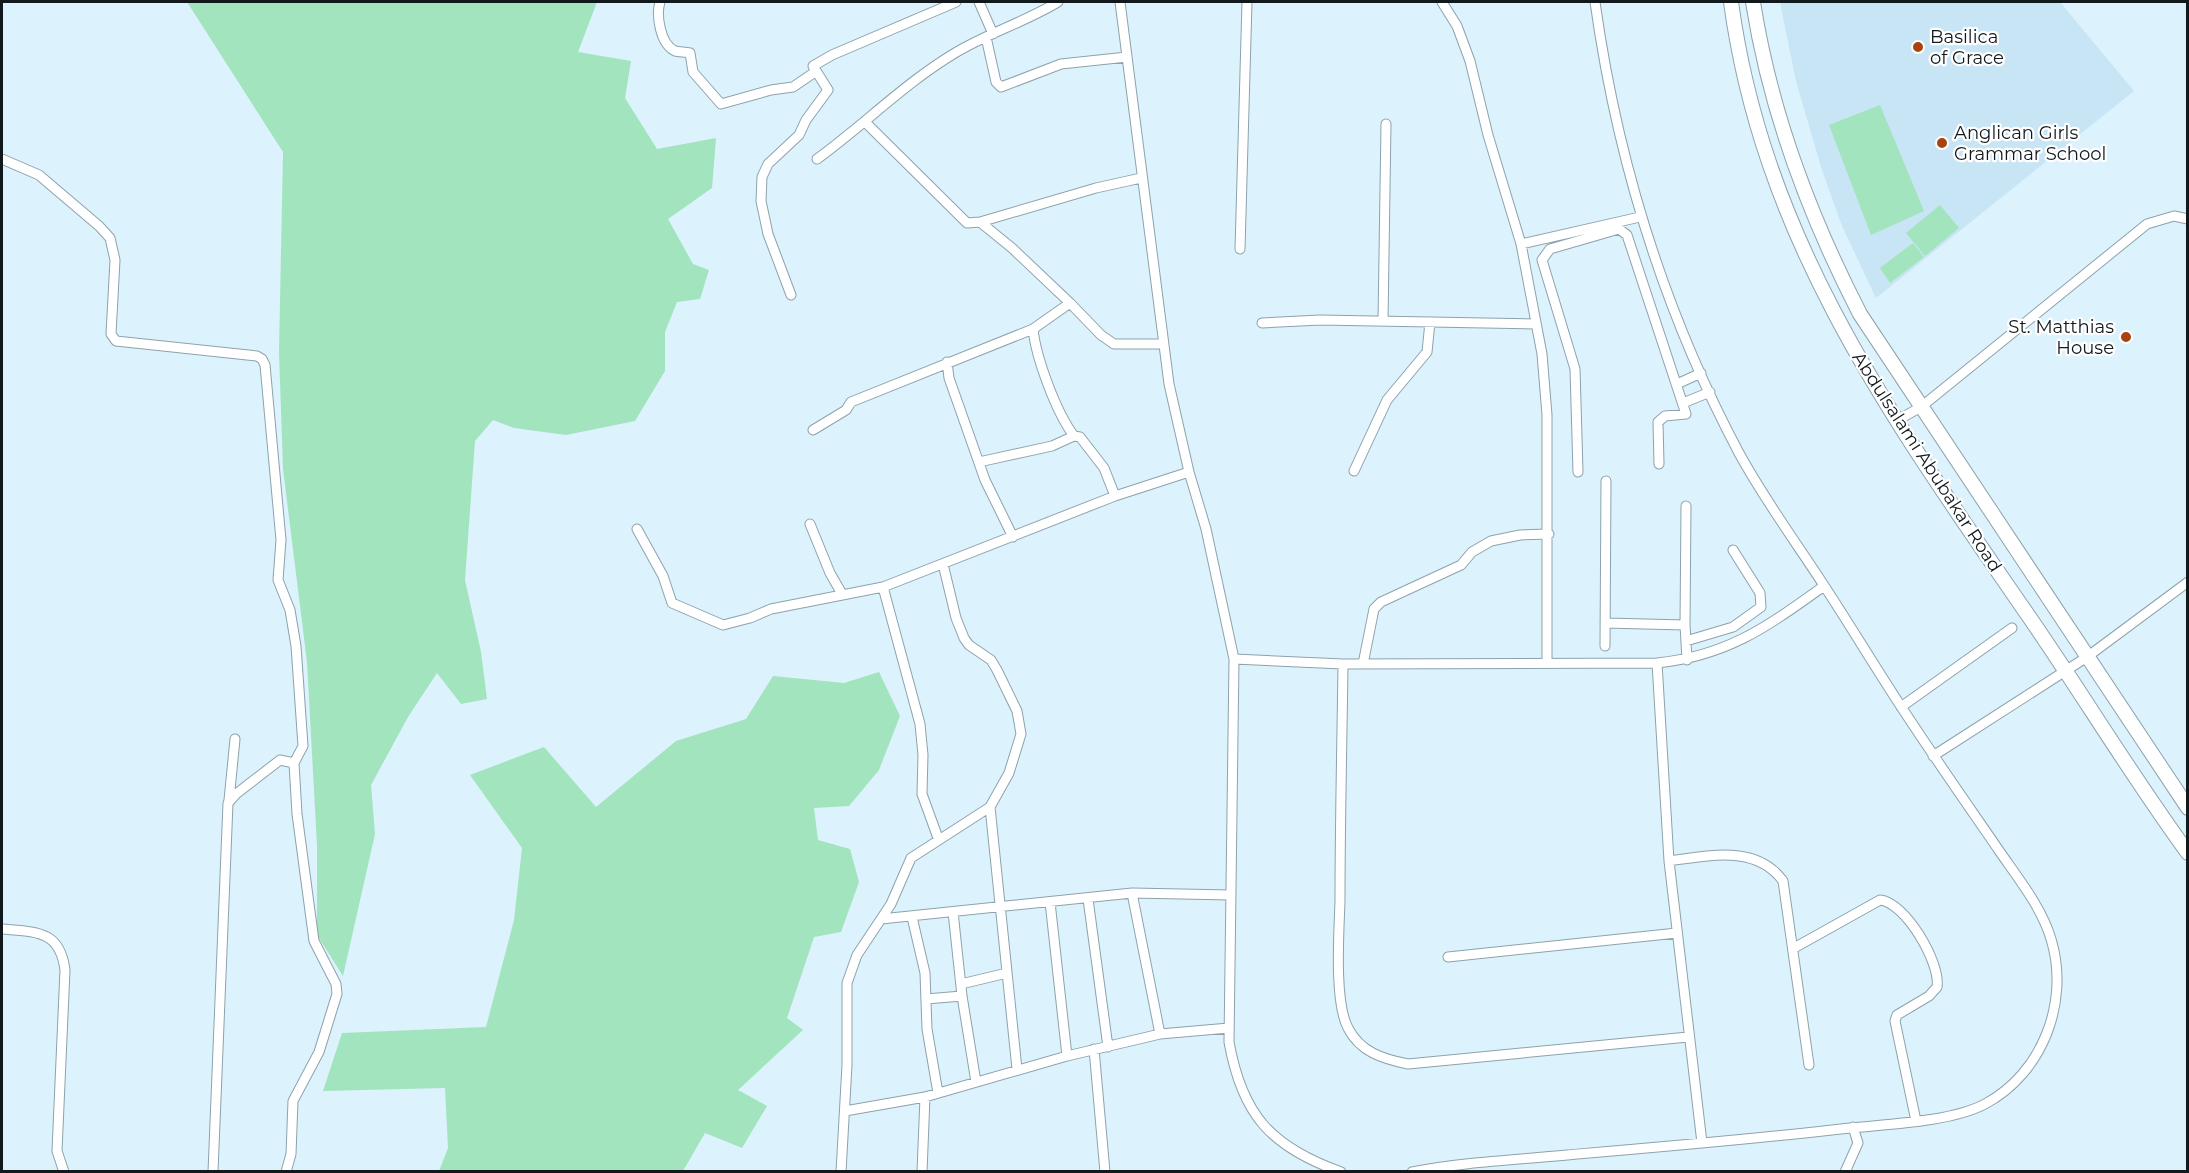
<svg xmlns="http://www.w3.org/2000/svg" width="2189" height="1173" font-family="Montserrat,sans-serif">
	<rect width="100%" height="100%" fill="#dcf2fd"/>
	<!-- built -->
	<path fill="#c7e5f4" d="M 1780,2 L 2060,2 L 2134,91 L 1876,298 L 1842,226 L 1821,167 L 1796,81 Z"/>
	<!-- grass -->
	<path fill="#a2e4bd" d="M 187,2 L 597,2 L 578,52 L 631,61 L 625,98 L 657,149 L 716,138 L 712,188 L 668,219 L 693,264 L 709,270 L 700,299 L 677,302 L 665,332 L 665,371 L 635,421 L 566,435 L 514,428 L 493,420 L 475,441 L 465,580 L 481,652 L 487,699 L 461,704 L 437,673 L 408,717 L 371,785 L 375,834 L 343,976 L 317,935 L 317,845 L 307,662 L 283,469 L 279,352 L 283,152 Z
		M 1880,105 L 1924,211 L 1871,235 L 1829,125 Z
		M 1940,205 L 1959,228 L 1925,256 L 1906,233 Z
		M 1913,243 L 1924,257 L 1890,283 L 1880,268 Z
		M 879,672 L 900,716 L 879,770 L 849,806 L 814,808 L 818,840 L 850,849 L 859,882 L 841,932 L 814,937 L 787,1018 L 803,1030 L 738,1090 L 767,1106 L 742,1148 L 705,1133 L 683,1171 L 439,1171 L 448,1148 L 445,1088 L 323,1091 L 342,1033 L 486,1027 L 514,920 L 522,848 L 470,775 L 544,747 L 596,807 L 676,741 L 746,719 L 773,676 L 844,683 Z"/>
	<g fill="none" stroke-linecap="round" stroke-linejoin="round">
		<!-- street casing -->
		<g stroke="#8da2ac" stroke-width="11">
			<path id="street" d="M 660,2 C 656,15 660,44 675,51 C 680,52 685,52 690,53 L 693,72 L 721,104 L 771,90 L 793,87 L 815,72
				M 979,2 L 993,34
				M 1120,2 L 1169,384 L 1189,472 L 1206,529 L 1234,659 L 1229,1042 C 1242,1115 1271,1147 1341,1172
				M 1442,2 L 1457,26 L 1470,61 L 1488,135 L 1521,244 L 1542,354 L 1547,415 L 1547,661
				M 986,37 L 996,82 L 1001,87 L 1061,64 L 1127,57
				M 865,122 L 967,223 L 980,222 L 1096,188 L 1141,178
				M 2,159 L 39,175 L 99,226 L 110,238 L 115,260 L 111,334 L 116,341 L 257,356 L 262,359 L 265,365 L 281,540 L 278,580 L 290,610 L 296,646 L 303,746 L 294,763 L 297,814 L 314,941 L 336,984 L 337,994 L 319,1052 L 293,1101 L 291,1154 L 286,1172
				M 817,159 C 865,124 905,83 955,53 C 988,33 1025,22 1058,2
				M 980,222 L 1012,248 L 1070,303
				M 1521,244 L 1640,217
				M 1240,249 L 1247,2
				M 791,295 L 768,234 L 761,201 L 762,177 L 768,164 L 799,135 L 806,120 L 828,90 L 813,66 L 832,55 L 956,2
				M 1383,321 L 1386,124
				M 1262,323 L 1320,320 L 1536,324
				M 1033,329 C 1036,358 1056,412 1074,436 L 1080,437 L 1104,468 L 1115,496
				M 947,362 L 949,378 L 985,480 L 1013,537
				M 1677,384 L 1701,373
				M 1683,403 L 1710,392
				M 1896,421 L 1921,407 L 2147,224 L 2174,216 L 2188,219
				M 813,430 L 846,410 L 851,402 L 1033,329 L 1070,303 L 1101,335 L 1114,344 L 1163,344
				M 979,462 L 1052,446 L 1074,436
				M 1354,471 L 1387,400 L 1427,352 L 1430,322
				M 1578,472 L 1575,369 L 1542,260 L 1550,249 L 1619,229 L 1627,235 L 1686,414 L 1665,416 L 1658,422 L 1659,464
				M 1686,506 L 1685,625 L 1687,660
				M 810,524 L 830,573 L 842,594
				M 637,529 L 663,576 L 672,603 L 723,625 L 750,618 L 771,609 L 883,587 L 1115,496 L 1189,472
				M 883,587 L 920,724 L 923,755 L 922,794 L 938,838
				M 1605,623 L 1685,625
				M 1686,641 L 1733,627 L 1761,607 L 1760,593 L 1733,550
				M 1605,646 L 1606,481
				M 1234,659 L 1343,664 L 1657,663 C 1728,656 1768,626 1824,586
				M 1657,663 L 1669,861 L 1702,1143
				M 1343,664 C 1342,743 1340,822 1340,901 C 1339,932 1334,1002 1348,1028 C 1360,1052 1383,1059 1408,1064 L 1688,1037
				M 1363,664 L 1374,609 L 1381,602 L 1461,565 L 1472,552 L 1491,541 L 1520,535 L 1549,534
				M 1901,707 L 2012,628
				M 1933,756 L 2087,657 L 2188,582
				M 229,800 L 235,739
				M 990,807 L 1017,1069
				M 1669,861 C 1708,856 1756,844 1783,881 L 1809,1065
				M 1132,893 L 1160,1034
				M 1088,899 L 1108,1047
				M 1050,902 L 1067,1056
				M 953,912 L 962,996 L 976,1082
				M 912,917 L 925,973 L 927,1029 L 938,1093
				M 881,919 L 1132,893 L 1231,895
				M 2,929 C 36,932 60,930 65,970 L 57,1151 L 64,1172
				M 1794,948 L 1880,900 C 1905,902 1941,963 1937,987 L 1929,996 L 1897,1015 L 1895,1021 L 1916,1121
				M 1448,957 L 1677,933
				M 961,984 L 1007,973
				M 926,999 L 962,996
				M 1094,1049 L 1105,1172
				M 845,1111 L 925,1097 L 1067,1056 L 1160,1034 L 1229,1028
				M 213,1172 L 228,803 L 236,794 L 280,760 L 294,763
				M 841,1172 L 847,1065 L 847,983 L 857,955 L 891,904 L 911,858 L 990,807 L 1009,773 L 1021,734 L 1017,711 L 997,670 L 991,660 L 969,645 L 964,638 L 956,618 L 943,564
				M 922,1172 L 925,1097
				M 1412,1172 C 1463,1162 1515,1160 1567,1155 C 1661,1147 1756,1139 1850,1128 C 1888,1124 1951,1122 1985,1104 C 2043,1073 2070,1001 2051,939 C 2042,908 2018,878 2000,852 C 1967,804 1934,757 1902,708 C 1875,667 1850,625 1823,584 C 1795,541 1764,499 1739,453 C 1664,312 1617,159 1595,2
				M 1845,1172 L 1858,1143 L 1853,1127"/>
		</g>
		<!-- primary casing -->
		<g stroke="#8da2ac" stroke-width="16">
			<path id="primary" d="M 1731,2 C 1764,245 1897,425 2032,621 C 2085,698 2133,778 2188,853
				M 1753,2 C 1770,111 1809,215 1860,314 L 2188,808"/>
		</g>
		<!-- street -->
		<use href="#street" stroke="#fff" stroke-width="9"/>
		<!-- primary -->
		<use href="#primary" stroke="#fff" stroke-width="14"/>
	</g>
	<!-- markers -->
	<g fill="#a7430f" stroke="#fff" stroke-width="2">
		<circle cx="1918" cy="47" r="6"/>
		<circle cx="1942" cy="143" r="6"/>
		<circle cx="2126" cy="337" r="6"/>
	</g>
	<g text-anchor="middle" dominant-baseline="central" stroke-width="4.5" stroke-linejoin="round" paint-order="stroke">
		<!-- poi labels -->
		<g font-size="18" fill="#11191c" stroke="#fff" text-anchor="start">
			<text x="1930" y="37">Basilica<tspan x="1930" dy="21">of Grace</tspan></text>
			<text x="1954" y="133">Anglican Girls<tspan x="1954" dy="21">Grammar School</tspan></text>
			<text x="2114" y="327" text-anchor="end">St. Matthias<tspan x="2114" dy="21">House</tspan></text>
		</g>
		<!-- street labels -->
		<g font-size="18" fill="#11191c" stroke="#fff">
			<text transform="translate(1927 462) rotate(57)">Abdulsalami Abubakar Road</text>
		</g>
	</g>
	<!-- border -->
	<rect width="2189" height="1173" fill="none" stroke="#11191c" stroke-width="6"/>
</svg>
